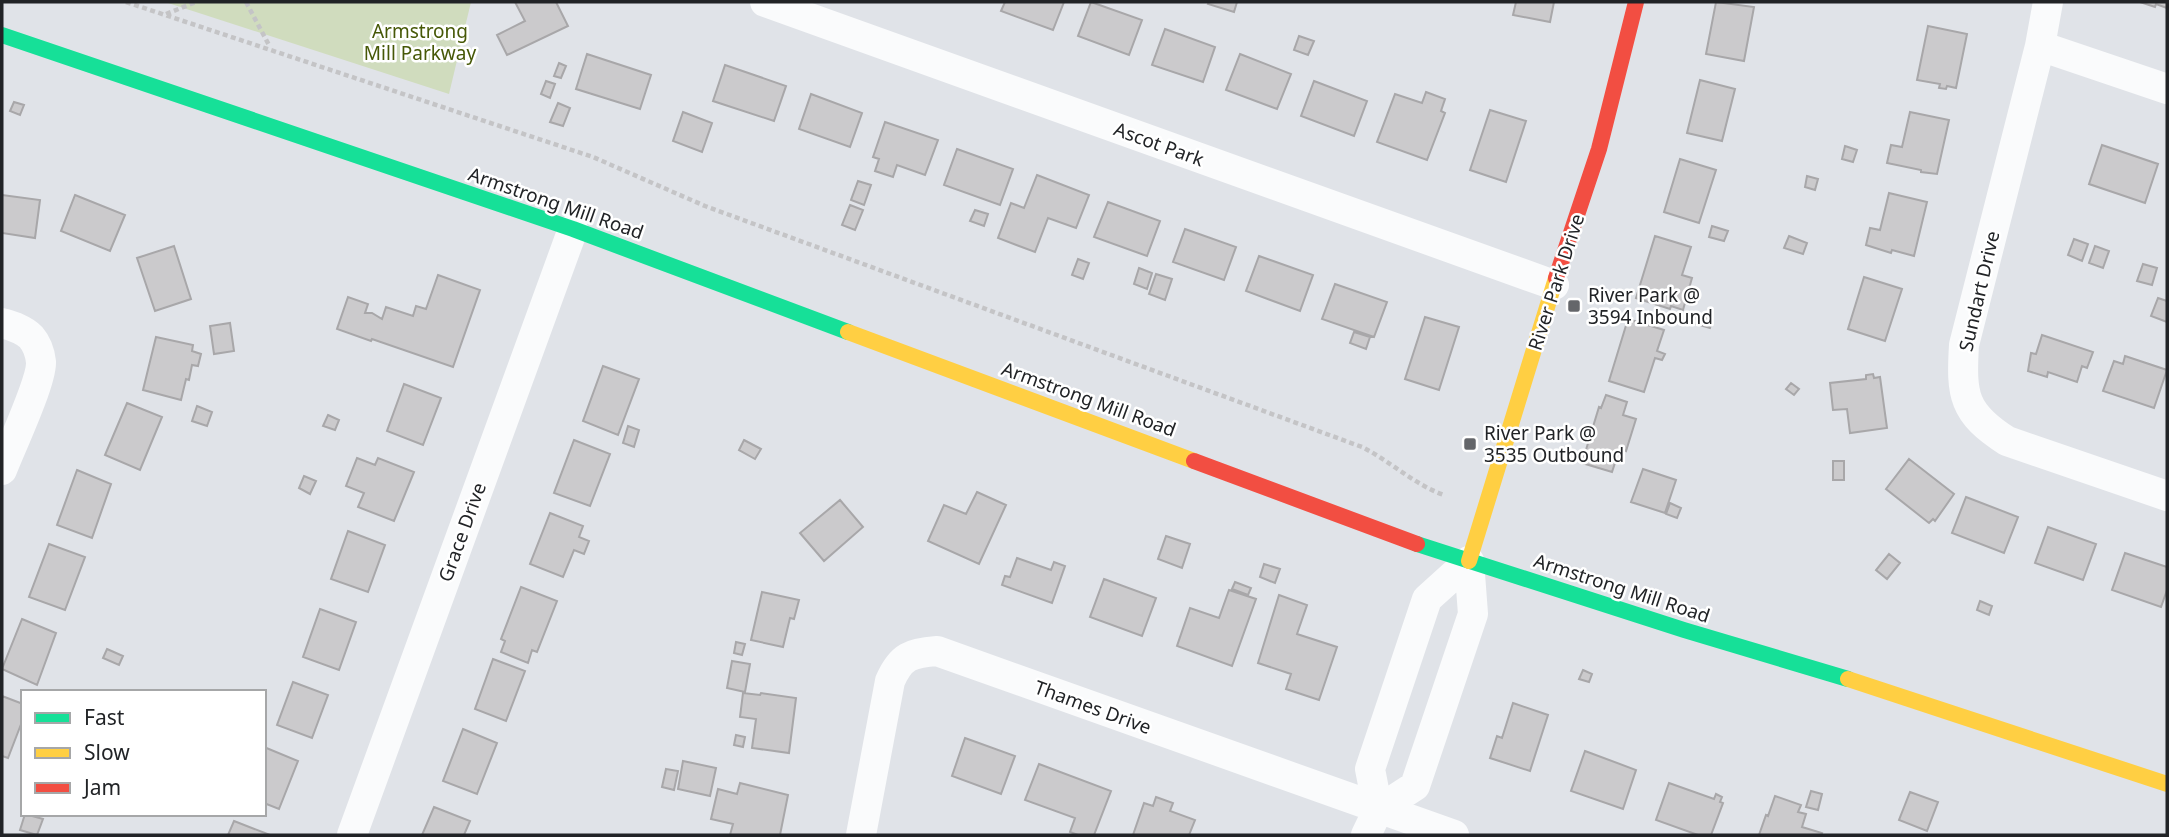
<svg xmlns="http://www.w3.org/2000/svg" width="2169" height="837" font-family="'Noto Sans',sans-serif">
	<rect width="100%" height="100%" fill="#e0e3e8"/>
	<!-- green -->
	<path fill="#d0dcbe" d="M 165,2 L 471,2 L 449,94 Z"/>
	<!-- building -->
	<path fill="#cbcacc" stroke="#a8a7a9" stroke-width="2" d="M 515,2 L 556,2 L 568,26 L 507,55 L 497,35 L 525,21 Z
		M 1005,2 L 1064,2 L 1053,30 L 1001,11 Z
		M 1091,2 L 1142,20 L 1129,55 L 1078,36 Z
		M 1209,2 L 1237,2 L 1234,12 L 1208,4 Z
		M 1516,2 L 1554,2 L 1550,22 L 1513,15 Z
		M 1716,2 L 1754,7 L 1744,61 L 1706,54 Z
		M 2140,2 L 2167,2 L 2167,8 L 2156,4 L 2155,7 Z
		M 1928,26 L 1967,34 L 1956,88 L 1947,86 L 1946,89 L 1939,88 L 1940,84 L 1917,80 Z
		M 1165,29 L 1215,47 L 1203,82 L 1152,65 Z
		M 1299,36 L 1314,41 L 1308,55 L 1294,50 Z
		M 587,54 L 651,75 L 640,109 L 576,89 Z
		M 1240,54 L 1291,74 L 1277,109 L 1226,90 Z
		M 559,63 L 566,66 L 561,78 L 554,76 Z
		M 725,65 L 786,86 L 774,121 L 713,101 Z
		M 1700,80 L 1735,89 L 1722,141 L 1687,133 Z
		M 546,81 L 555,84 L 550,98 L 541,94 Z
		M 1314,81 L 1367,101 L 1354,136 L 1301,116 Z
		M 1426,92 L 1445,99 L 1441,111 L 1445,113 L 1427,160 L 1377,142 L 1395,94 L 1422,103 Z
		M 811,94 L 862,113 L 850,147 L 799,129 Z
		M 14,102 L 24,105 L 20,115 L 10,111 Z
		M 558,103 L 570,108 L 563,126 L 550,122 Z
		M 1490,110 L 1526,121 L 1506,182 L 1470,170 Z
		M 683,112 L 712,123 L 702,152 L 673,141 Z
		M 1910,112 L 1949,120 L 1937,174 L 1921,172 L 1921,170 L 1887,163 L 1891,145 L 1902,147 Z
		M 885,122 L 938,140 L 925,175 L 897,165 L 893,177 L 875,171 L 879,159 L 873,157 Z
		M 2102,145 L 2158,164 L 2145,203 L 2089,184 Z
		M 1845,146 L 1857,150 L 1853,162 L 1842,159 Z
		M 957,149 L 1013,169 L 1000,205 L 944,185 Z
		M 1680,159 L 1716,170 L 1699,223 L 1664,212 Z
		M 1037,175 L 1089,195 L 1076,228 L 1048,218 L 1035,252 L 998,238 L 1011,203 L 1024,208 Z
		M 1807,176 L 1818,179 L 1815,190 L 1805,187 Z
		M 858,181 L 871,185 L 864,205 L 851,200 Z
		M 1889,193 L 1927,202 L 1914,256 L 1892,250 L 1891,253 L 1866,245 L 1870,228 L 1880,230 Z
		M 2,195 L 40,200 L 35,238 L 2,233 Z
		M 75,195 L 125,215 L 110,251 L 61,231 Z
		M 1108,202 L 1160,221 L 1147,256 L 1094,237 Z
		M 850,205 L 863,210 L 855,230 L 842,225 Z
		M 975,210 L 988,214 L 984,226 L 970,221 Z
		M 1712,226 L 1728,231 L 1724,241 L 1709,237 Z
		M 1185,229 L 1236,247 L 1224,280 L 1173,262 Z
		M 1655,236 L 1691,247 L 1682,275 L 1692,278 L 1683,310 L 1671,306 L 1670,309 L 1636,298 Z
		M 1789,236 L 1807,243 L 1803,254 L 1784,248 Z
		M 2074,239 L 2088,244 L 2082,261 L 2068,255 Z
		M 174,246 L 191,299 L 155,311 L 137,258 Z
		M 2095,246 L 2109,251 L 2103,268 L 2089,263 Z
		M 1259,256 L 1313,275 L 1300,311 L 1246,291 Z
		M 1078,259 L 1089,263 L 1083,279 L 1072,275 Z
		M 2143,264 L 2157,268 L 2152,285 L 2137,281 Z
		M 1139,268 L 1152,273 L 1147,289 L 1134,284 Z
		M 1156,274 L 1172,279 L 1165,300 L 1149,294 Z
		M 438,275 L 480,290 L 453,367 L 372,339 L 371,341 L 337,329 L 348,297 L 368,304 L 365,313 L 372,313 L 382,319 L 386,307 L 413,316 L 416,306 L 426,309 Z
		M 1864,277 L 1902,289 L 1885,341 L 1848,329 Z
		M 1335,284 L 1387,302 L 1374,337 L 1322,319 Z
		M 2158,298 L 2167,301 L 2167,322 L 2151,316 Z
		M 1696,315 L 1712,320 L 1710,328 L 1693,323 Z
		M 1425,317 L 1459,327 L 1439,390 L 1405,379 Z
		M 1628,319 L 1664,330 L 1657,351 L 1665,354 L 1662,360 L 1655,358 L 1644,392 L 1609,381 Z
		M 230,323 L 234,351 L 214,354 L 210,326 Z
		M 1354,332 L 1370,337 L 1366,349 L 1350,343 Z
		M 2042,335 L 2093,352 L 2087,368 L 2082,366 L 2077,382 L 2048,372 L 2047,377 L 2028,371 L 2031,353 L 2036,354 Z
		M 156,337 L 193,345 L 192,351 L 201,354 L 198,366 L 192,365 L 189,380 L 186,379 L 181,400 L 143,390 Z
		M 2125,356 L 2167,370 L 2154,408 L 2103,391 L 2114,361 L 2123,364 Z
		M 603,366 L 639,379 L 618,435 L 583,421 Z
		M 1873,374 L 1874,378 L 1880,377 L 1887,428 L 1850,433 L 1847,409 L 1833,410 L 1830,383 L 1866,379 L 1866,375 Z
		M 1791,383 L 1799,389 L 1794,395 L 1786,389 Z
		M 404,384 L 441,398 L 423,445 L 387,431 Z
		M 1606,395 L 1627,402 L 1623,415 L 1636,419 L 1626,451 L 1620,448 L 1612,472 L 1582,463 L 1599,407 L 1601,408 Z
		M 127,403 L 162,417 L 140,470 L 105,455 Z
		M 197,406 L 212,412 L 207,426 L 192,421 Z
		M 328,415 L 339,420 L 335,430 L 323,426 Z
		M 628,426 L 639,430 L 634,447 L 623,443 Z
		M 574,440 L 610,454 L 590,506 L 554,493 Z
		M 744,440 L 761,449 L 755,459 L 739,450 Z
		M 357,458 L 375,465 L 378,458 L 414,472 L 394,521 L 358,507 L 364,493 L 346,486 Z
		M 1909,459 L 1954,494 L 1935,521 L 1933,519 L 1929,523 L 1886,489 Z
		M 1833,461 L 1844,461 L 1844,480 L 1833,480 Z
		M 1643,469 L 1676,480 L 1665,513 L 1631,502 Z
		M 77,470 L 111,484 L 92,538 L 57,525 Z
		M 304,476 L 316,481 L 310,494 L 299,488 Z
		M 977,492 L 1006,505 L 979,564 L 928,541 L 944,505 L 966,514 Z
		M 1966,497 L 2018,517 L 2004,553 L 1952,533 Z
		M 840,500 L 863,527 L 824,561 L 800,533 Z
		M 1670,503 L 1681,508 L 1677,518 L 1666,514 Z
		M 550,513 L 583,526 L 579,537 L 589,541 L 584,554 L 574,550 L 563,577 L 530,564 Z
		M 2048,527 L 2096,544 L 2083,580 L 2035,563 Z
		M 348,531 L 385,545 L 368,592 L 331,579 Z
		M 1166,536 L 1190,544 L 1182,568 L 1158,559 Z
		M 49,544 L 85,557 L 65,610 L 29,597 Z
		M 2125,553 L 2167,567 L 2167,590 L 2161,607 L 2112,590 Z
		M 1889,554 L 1900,563 L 1887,579 L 1876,570 Z
		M 1017,558 L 1051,570 L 1054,562 L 1065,566 L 1052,603 L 1002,585 L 1005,576 L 1010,577 Z
		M 1264,564 L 1280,569 L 1275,583 L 1260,577 Z
		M 1104,579 L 1156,598 L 1142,636 L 1090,617 Z
		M 1235,582 L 1251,588 L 1248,595 L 1232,589 Z
		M 521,587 L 557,601 L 537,652 L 532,650 L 528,663 L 501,652 L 505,641 L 501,639 Z
		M 1229,590 L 1256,599 L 1232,666 L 1177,646 L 1190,608 L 1219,618 Z
		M 762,592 L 799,600 L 794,619 L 790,618 L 783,647 L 751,640 Z
		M 1279,595 L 1307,605 L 1297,634 L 1337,647 L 1319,700 L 1286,689 L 1291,674 L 1258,663 Z
		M 1980,601 L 1992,606 L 1989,615 L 1977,610 Z
		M 320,609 L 356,622 L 339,670 L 303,657 Z
		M 22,619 L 56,633 L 37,685 L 2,669 Z
		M 736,642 L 745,644 L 742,655 L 734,653 Z
		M 107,649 L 123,656 L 119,665 L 103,658 Z
		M 493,659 L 525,671 L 506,721 L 475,709 Z
		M 732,661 L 750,664 L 745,692 L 727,688 Z
		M 1583,670 L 1592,674 L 1589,682 L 1579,679 Z
		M 293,682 L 328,695 L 312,738 L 277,725 Z
		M 743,693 L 760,695 L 761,693 L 796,698 L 789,753 L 752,748 L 756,719 L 740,717 Z
		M 2,696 L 23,704 L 23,719 L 8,758 L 2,756 Z
		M 1513,703 L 1548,715 L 1530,771 L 1490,758 L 1497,736 L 1502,738 Z
		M 463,729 L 497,743 L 477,794 L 443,781 Z
		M 736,735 L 745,737 L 743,747 L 734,745 Z
		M 965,738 L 1015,756 L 1001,794 L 952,776 Z
		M 264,747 L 298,761 L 279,809 L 264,803 Z
		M 1585,751 L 1636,770 L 1623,809 L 1571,791 Z
		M 683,761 L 716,768 L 710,796 L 678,789 Z
		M 1039,764 L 1111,791 L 1094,835 L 1078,835 L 1070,832 L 1075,818 L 1025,800 Z
		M 666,769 L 678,771 L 674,790 L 662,787 Z
		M 740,783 L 788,795 L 780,835 L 730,835 L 733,824 L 711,819 L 718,789 L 737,794 Z
		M 1669,783 L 1714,799 L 1716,794 L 1722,797 L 1720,802 L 1723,803 L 1711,835 L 1698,835 L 1656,820 Z
		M 1811,791 L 1822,794 L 1818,810 L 1806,807 Z
		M 1910,792 L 1938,802 L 1927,831 L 1899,820 Z
		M 1775,796 L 1801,805 L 1798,812 L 1806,814 L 1802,827 L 1822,833 L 1821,835 L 1759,835 L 1766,815 L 1768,816 Z
		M 1156,797 L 1173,803 L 1170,811 L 1195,820 L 1189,835 L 1133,835 L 1144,803 L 1153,806 Z
		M 434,807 L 470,821 L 464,835 L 422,835 Z
		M 25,814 L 43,819 L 37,835 L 20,830 Z
		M 234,821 L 270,835 L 228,835 Z"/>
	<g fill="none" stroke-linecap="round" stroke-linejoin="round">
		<!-- path -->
		<path stroke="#c4c4c6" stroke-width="4.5" stroke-dasharray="5 3.5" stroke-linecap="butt" d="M 126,2 L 593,157 L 705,206 L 1362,447 C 1390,461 1415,485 1444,495
			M 246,2 L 270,47
			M 166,14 L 196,2"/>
		<!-- street -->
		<path stroke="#fafbfc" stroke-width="30" d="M 765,2 L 1554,285
			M 2048,2 L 2040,46 L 1964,345 C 1961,395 1963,413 2007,441 L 2167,496
			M 2040,46 L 2167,89
			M 2,323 C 12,326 23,329 31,337 C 37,344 40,353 41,362 C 42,381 10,449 2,470
			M 1378,810 L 1370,769 L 1427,599 L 1469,561
			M 352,835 L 573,229
			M 861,835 L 890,681 C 901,656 911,653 937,651 L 1454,835
			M 1366,835 L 1378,810 L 1415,786 L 1473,614 L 1469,561"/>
		<!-- fast -->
		<path stroke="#16e098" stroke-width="16" d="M 2,35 L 573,229 L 848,332
			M 1417,544 L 1684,630 L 1848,679"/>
		<!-- slow -->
		<path stroke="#ffcf43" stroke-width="16" d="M 848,332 L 1194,461
			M 1469,561 L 1556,278
			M 1848,679 L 2167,784"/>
		<!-- jam -->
		<path stroke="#f24e42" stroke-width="16" d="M 1556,278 L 1599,149 L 1636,2
			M 1194,461 L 1417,544"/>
	</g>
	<!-- markers -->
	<g fill="#64666a" stroke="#fff" stroke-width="2.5">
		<rect x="1567" y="299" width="14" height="14" rx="3.5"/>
		<rect x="1463" y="437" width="14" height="14" rx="3.5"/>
	</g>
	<g text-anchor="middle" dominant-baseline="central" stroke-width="5" stroke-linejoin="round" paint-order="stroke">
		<!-- park labels -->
		<g font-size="19" fill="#465807" stroke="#fff">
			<text x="420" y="31">Armstrong<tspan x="420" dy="22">Mill Parkway</tspan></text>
		</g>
		<!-- street labels -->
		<g font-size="19" fill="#212326" stroke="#fff">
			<text transform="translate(1159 144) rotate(20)">Ascot Park</text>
			<text transform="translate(556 203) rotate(19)">Armstrong Mill Road</text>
			<text transform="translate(1556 282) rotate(-72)">River Park Drive</text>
			<text transform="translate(1979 291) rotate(-77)">Sundart Drive</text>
			<text transform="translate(1089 399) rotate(20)">Armstrong Mill Road</text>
			<text transform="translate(462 532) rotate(-70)">Grace Drive</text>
			<text transform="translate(1622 588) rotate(18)">Armstrong Mill Road</text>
			<text transform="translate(1093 707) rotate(20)">Thames Drive</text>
		</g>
		<!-- poi labels -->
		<g font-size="19" fill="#212326" stroke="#fff" text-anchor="start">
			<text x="1588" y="295">River Park @<tspan x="1588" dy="22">3594 Inbound</tspan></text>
			<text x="1484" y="433">River Park @<tspan x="1484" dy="22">3535 Outbound</tspan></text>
		</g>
	</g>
	<!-- border -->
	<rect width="2169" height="837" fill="none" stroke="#212326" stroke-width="7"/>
	<!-- legend -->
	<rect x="21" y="690" width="245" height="126" fill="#ffffff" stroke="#a6a7a8" stroke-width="2"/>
	<rect x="35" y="713" width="35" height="10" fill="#16e098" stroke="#a6a7a8" stroke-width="2"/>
	<text x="84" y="725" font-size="21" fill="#212326">Fast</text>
	<rect x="35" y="748" width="35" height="10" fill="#ffcf43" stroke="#a6a7a8" stroke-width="2"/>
	<text x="84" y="760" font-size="21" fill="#212326">Slow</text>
	<rect x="35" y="783" width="35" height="10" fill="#f24e42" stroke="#a6a7a8" stroke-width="2"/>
	<text x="84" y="795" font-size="21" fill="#212326">Jam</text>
</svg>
